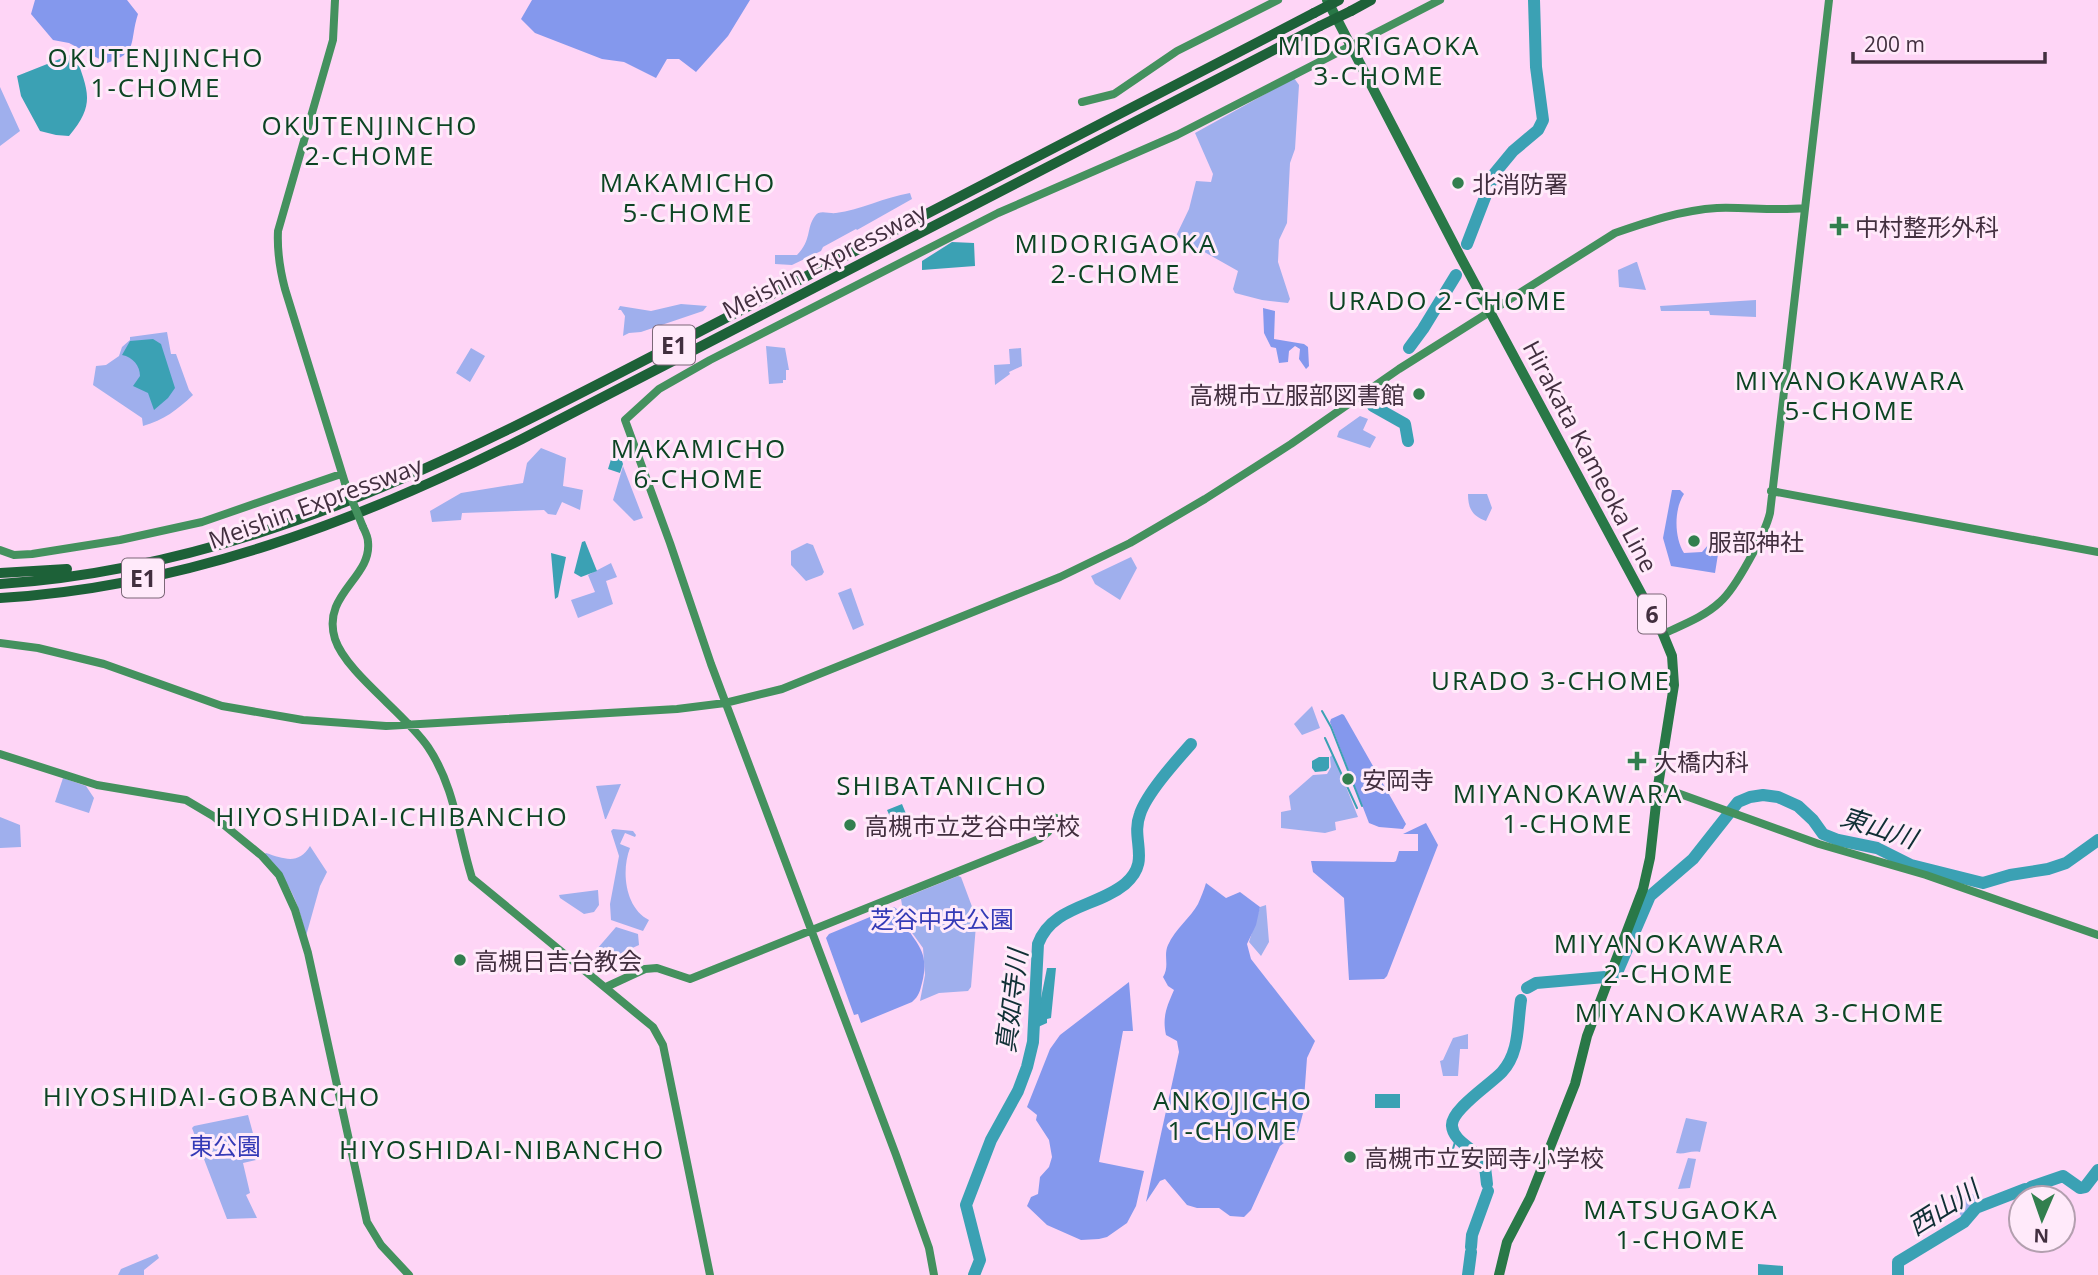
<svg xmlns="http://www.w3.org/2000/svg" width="2098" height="1275" font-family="'Open Sans','Noto Sans JP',sans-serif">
	<rect width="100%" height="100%" fill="#fed5f6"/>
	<!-- green -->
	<path fill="#9fafed" d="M 1294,78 L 1299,85 L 1295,149 L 1290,163 L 1287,223 L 1279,240 L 1278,262 L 1290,299 L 1288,303 L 1262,300 L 1235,293 L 1233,289 L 1238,271 L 1176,236 L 1189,209 L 1196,181 L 1211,182 L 1213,174 L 1195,133 Z
		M 0,87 L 20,131 L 0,146 Z
		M 910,193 L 912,199 L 857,230 L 856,229 L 823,247 L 821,251 L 792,265 L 775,264 L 775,255 L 797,255 C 812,240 806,228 815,216 C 819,209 829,214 836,213 C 860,210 885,197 910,193 Z
		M 1636,262 L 1637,262 L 1646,290 L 1619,287 L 1618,270 Z
		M 1756,300 L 1756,317 L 1710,315 L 1709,311 L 1661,311 L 1660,306 Z
		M 681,304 L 707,306 L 703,311 L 641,332 L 629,333 L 623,336 L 625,316 L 621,310 L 618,310 L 620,306 L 651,311 Z
		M 167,332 L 171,354 L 176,354 L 189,390 L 193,395 C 177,410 164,420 143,426 L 142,418 L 93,385 L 96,366 L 106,365 L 119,356 L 122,347 L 130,340 L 130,337 Z
		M 766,346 L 785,348 L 789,370 L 786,370 L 786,380 L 783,380 L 783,383 L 769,384 Z
		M 471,348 L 485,356 L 470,382 L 456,373 Z
		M 1021,348 L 1022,366 L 1009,372 L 1010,374 L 995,385 L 994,365 L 1010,364 L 1009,349 Z
		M 1360,416 L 1368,419 L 1363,430 L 1376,437 L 1370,448 L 1337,437 L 1339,431 Z
		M 541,448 L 566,458 L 563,486 L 583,490 L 580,510 L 562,502 L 556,515 L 548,514 L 544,510 L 462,513 L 461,520 L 432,522 L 430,511 L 461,493 L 523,483 L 527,463 Z
		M 623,466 L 643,518 L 634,521 L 613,500 Z
		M 1468,494 L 1487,494 L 1492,508 L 1486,521 C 1472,516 1468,508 1468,494 Z
		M 807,543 L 813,545 L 824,572 L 822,575 L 806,581 L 791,565 L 791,551 Z
		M 1131,557 L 1137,568 L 1120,600 L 1095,584 L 1091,576 Z
		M 611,563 L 617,577 L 606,581 L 613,604 L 578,618 L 571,600 L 595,592 L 588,575 Z
		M 851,588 L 864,625 L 853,630 L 838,593 Z
		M 1312,706 L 1320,728 L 1302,735 L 1294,724 Z
		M 1333,754 L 1358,817 L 1335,822 L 1336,830 L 1325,833 L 1281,828 L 1281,812 L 1291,810 L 1289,796 L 1313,775 L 1327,774 L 1331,767 L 1330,757 Z
		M 63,778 L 86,786 L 94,798 L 89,813 L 55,802 Z
		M 621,784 L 606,819 L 605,819 L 596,786 Z
		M 0,817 L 20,825 L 21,847 L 0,848 Z
		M 613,829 L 633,831 L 636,835 L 635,837 L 625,833 L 620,844 L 630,848 C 621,871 625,908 649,920 L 643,931 L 611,920 L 610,904 L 619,856 L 611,831 Z
		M 310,846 L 327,872 L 320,886 L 306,936 C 298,900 289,881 264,855 L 266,853 C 284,859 299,865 310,846 Z
		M 958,876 L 961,877 L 974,912 L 976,925 L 971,987 L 968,991 L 939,993 L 920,1001 L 925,975 L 923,948 L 905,923 L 901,899 Z
		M 598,890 L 599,905 L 594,912 L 584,914 L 560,898 L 559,895 Z
		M 1266,905 L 1269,942 L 1261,956 L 1249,942 L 1260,907 Z
		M 616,927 L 638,934 L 639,945 L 615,956 L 611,953 L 607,958 L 597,949 Z
		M 1468,1034 L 1468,1049 L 1460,1049 L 1458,1076 L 1443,1076 L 1440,1061 L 1443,1060 L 1453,1038 Z
		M 248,1115 L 260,1159 L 243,1163 L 250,1193 L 246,1195 L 257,1218 L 227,1219 L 192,1128 L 194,1126 Z
		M 1686,1118 L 1707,1122 L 1700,1152 C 1691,1150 1684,1155 1676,1153 Z
		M 1688,1158 L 1696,1159 L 1690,1188 L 1678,1189 Z
		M 1975,1194 L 1976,1206 L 1964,1220 L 1951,1201 L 1950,1195 Z
		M 157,1254 L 159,1258 L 144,1270 L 144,1275 L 118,1275 L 121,1269 Z"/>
	<!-- forest -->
	<path fill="#8498ed" d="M 35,0 L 127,0 L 138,14 C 129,41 139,53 107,63 L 69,43 L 53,40 L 31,14 Z
		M 532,0 L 750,0 L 728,36 L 696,72 L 679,59 L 667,59 L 656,78 L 624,62 L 602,59 L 535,33 L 521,19 Z
		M 1263,308 L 1275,311 L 1274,339 L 1304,344 L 1308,347 L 1309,366 L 1306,369 L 1299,359 L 1300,349 L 1295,346 L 1289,351 L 1288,362 L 1279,363 L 1276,348 L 1271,347 L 1264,333 Z
		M 1672,490 L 1680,490 L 1684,494 C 1674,509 1674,537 1684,553 L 1702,552 L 1709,544 L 1719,548 L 1715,573 L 1671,566 L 1663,538 Z
		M 1342,714 L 1344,715 L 1406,824 L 1403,829 L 1379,827 L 1369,823 L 1330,722 L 1331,719 Z
		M 1426,823 L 1438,845 L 1387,976 L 1384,979 L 1349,980 L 1344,898 L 1313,872 L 1311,861 L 1394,862 L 1396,861 L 1399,851 L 1418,851 L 1418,834 L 1403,834 Z
		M 1206,883 L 1226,898 L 1240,892 L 1260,907 L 1256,925 L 1247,944 L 1251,959 L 1315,1041 L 1307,1058 L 1303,1113 L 1298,1132 L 1280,1146 L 1251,1210 L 1244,1217 L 1230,1216 L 1219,1208 L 1197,1208 L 1187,1205 L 1165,1179 L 1160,1181 L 1146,1202 L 1179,1052 L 1177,1041 L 1166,1035 C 1162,1017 1167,1006 1174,990 L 1168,986 L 1163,977 C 1170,966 1163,956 1168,945 C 1175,929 1191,917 1198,904 C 1201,897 1204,890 1206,883 Z
		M 894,907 L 901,912 C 908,942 932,944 922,983 C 920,991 919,996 912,1002 L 861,1023 L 858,1014 L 854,1015 L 826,938 L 829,934 Z
		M 1129,982 L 1133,1031 L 1123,1031 L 1099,1162 L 1144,1171 L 1136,1206 L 1127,1223 L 1107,1237 L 1099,1239 L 1081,1240 L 1047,1225 L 1027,1206 L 1031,1197 L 1038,1194 L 1040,1177 L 1049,1167 L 1052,1157 L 1049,1140 L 1036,1120 L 1037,1115 L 1027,1107 L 1050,1049 L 1060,1035 Z"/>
	<!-- water -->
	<path fill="#3ba1b4" d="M 75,53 C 87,90 97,103 69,136 L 56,135 L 40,131 L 21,96 L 17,76 Z
		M 952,242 L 974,243 L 975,266 L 922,270 L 922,261 Z
		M 153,339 L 161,344 L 175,388 L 168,398 L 154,410 L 148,393 L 133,386 L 140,376 C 140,366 133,357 122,355 L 130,341 Z
		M 613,453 L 620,455 L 623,464 L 620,473 L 608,469 Z
		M 585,541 L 597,571 L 581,577 L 574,573 L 582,542 Z
		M 551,553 L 566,557 L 558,597 L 555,599 Z
		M 1319,757 L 1329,757 L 1329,768 L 1326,771 L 1315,772 L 1312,768 L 1312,761 Z
		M 902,804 L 911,826 L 897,832 L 887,810 Z
		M 1047,968 L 1056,968 L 1051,1018 L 1047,1019 L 1047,1023 L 1038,1027 L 1040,1003 Z
		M 1375,1094 L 1400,1094 L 1400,1108 L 1375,1108 Z
		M 1758,1264 L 1783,1266 L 1783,1275 L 1758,1275 Z"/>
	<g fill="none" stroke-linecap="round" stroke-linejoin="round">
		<!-- stream -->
		<path stroke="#3ba1b4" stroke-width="2" d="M 1322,711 L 1331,727 L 1362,806
			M 1325,738 L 1357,808
			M 1447,1169 L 1455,1142 L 1454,1135"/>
		<!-- river -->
		<path stroke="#3ba1b4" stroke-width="12" d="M 1467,244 L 1494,174 L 1513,151 L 1538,130 L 1543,120 L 1536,67 L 1534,0
			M 1409,348 L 1423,329 L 1456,275
			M 1372,403 L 1373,406 L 1405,424 L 1408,441
			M 1616,975 L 1650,896 L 1693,859 L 1738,802 L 1750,797 L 1763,795 L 1778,797 L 1798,806 L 1813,820 L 1823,834 L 1838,840 L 1877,848 L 1911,865 L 1983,883 L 2010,875 L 2048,869 L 2066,863 L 2098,840
			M 1527,988 L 1536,983 L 1605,977
			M 1487,1184 C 1486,1177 1486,1168 1483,1162 C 1476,1149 1453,1142 1452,1126 C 1450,1110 1491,1084 1502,1072 C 1520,1052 1517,1026 1521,1000
			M 2031,1187 L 2063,1176 L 2080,1188 L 2085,1187 L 2098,1170
			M 1471,1247 L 1472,1235 L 1488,1191
			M 974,1275 L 980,1260 L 966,1205 L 991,1140 L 1018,1091 L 1027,1067 L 1033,1042 L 1038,944 C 1052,906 1097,907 1125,884 C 1152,861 1130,840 1140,814 C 1147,793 1176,761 1191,744
			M 1468,1275 L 1471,1252
			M 1898,1275 L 1898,1262 L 1964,1222 L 1976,1208 L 2025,1189"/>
		<!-- secondary -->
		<path stroke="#44915e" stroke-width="8" d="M 335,0 L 333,40 L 278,231 C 277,251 280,270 285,289 L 345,483
			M 1082,102 L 1114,94 L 1177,51 L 1278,0
			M 1771,491 L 2098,552
			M 363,527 C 365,531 368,537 368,542 C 372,578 321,594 335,639 C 346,673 406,714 428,747 C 455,787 458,833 472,878 L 653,1027 L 663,1045 L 710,1275
			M 0,550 L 14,555 L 32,554 L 120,540 L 202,522 L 341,474
			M 1663,634 C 1682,625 1704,617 1720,602 C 1736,588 1765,534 1770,513 L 1829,0
			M 0,643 L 38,648 L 104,664 L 222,706 L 303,720 L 386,726 L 677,709 L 725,703 L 782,689 L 1060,577 L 1130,543 L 1205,499 L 1291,444 L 1399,369 L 1615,233 C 1647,222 1682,210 1717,208 C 1746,207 1775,211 1805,208
			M 0,754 L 97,785 L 186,800 L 213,816 L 262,856 L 279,875 L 295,910 L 308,953 L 367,1222 L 381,1245 L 409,1275
			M 1658,786 L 1819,844 L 1926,875 L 2098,935
			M 606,987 L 645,969 L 657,968 L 690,979 L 1039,839 L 1048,832 L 1056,818
			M 934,1275 L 929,1248 L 896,1155 L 711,664 L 670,543 L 625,420 L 659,389 L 710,360 L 998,213 L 1177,135 L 1440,0"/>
		<!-- primary -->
		<path stroke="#297847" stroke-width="10" d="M 1327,0 L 1461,258 L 1663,634 L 1672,656 L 1674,685 L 1658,786 L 1650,858 L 1643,889 L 1587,1036 L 1575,1084 L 1530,1198 L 1507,1242 L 1499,1275"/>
		<!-- highway -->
		<path stroke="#1d6138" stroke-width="10" d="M 1351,11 L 1371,0
			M 0,573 L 67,569
			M 0,584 C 269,566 489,440 722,320 C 920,218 1116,115 1314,13
			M 0,598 C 184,587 359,521 522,439 L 1320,26"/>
		<!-- secondary-bridge -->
		<path stroke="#44915e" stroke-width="8" d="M 345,483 L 363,527"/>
		<!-- highway-bridge -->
		<path stroke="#1d6138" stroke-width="10" d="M 1314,13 L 1339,0
			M 1320,26 L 1351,11"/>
	</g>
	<!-- markers -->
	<g fill="#327f4e" stroke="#ffeafa" stroke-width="2.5">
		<circle cx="1458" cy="183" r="7"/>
		<path d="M1835.5 215.5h7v7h7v7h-7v7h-7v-7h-7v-7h7z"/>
		<circle cx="1419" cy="394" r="7"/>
		<circle cx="1694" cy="541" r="7"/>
		<path d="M1633.5 750.5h7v7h7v7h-7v7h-7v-7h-7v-7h7z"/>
		<circle cx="1348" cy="779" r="7"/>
		<circle cx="850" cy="825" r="7"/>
		<circle cx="460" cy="960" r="7"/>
		<circle cx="1350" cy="1157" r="7"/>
	</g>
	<g text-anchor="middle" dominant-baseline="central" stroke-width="6" stroke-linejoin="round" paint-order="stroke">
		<!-- shield labels -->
		<g fill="#ffeafa" stroke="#7b6777" stroke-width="2">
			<rect x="653" y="325.5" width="42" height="39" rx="5"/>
			<rect x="122" y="558.5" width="42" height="39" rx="5"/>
			<rect x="1638" y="594.5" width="28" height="39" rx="5"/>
		</g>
		<g font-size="23" font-weight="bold" fill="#422f3f">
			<text x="674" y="345">E1</text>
			<text x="143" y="578">E1</text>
			<text x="1652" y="614">6</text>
		</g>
		<!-- poi labels -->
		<g font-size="24" fill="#422f3f" stroke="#ffeafa" text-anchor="start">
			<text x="1472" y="183">北消防署</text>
			<text x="1855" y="226">中村整形外科</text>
			<text x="1405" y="394" text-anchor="end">高槻市立服部図書館</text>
			<text x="1708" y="541">服部神社</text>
			<text x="1653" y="761">大橋内科</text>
			<text x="1362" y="779">安岡寺</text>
			<text x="864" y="825">高槻市立芝谷中学校</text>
			<text x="474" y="960">高槻日吉台教会</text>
			<text x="1364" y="1157">高槻市立安岡寺小学校</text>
		</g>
		<!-- street labels -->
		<g font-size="24" fill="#422f3f" stroke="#ffeafa">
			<text transform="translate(824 260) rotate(-27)">Meishin Expressway</text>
			<text transform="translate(1591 456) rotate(62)">Hirakata Kameoka Line</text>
			<text transform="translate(315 502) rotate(-20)">Meishin Expressway</text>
		</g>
		<!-- park labels -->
		<g font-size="24" fill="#343ab6" stroke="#ffeafa">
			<text x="942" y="918">芝谷中央公園</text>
			<text x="225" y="1145">東公園</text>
		</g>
		<!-- neighbourhood labels -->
		<g font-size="26" letter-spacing="2" fill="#0c4423" stroke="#ffeafa">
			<text x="1379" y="45">MIDORIGAOKA<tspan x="1379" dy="30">3-CHOME</tspan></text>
			<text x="156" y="57">OKUTENJINCHO<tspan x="156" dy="30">1-CHOME</tspan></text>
			<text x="370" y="125">OKUTENJINCHO<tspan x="370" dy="30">2-CHOME</tspan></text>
			<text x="688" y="182">MAKAMICHO<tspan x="688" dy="30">5-CHOME</tspan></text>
			<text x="1116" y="243">MIDORIGAOKA<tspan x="1116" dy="30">2-CHOME</tspan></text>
			<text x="1448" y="300">URADO 2-CHOME</text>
			<text x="1850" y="380">MIYANOKAWARA<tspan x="1850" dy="30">5-CHOME</tspan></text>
			<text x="699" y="448">MAKAMICHO<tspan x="699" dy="30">6-CHOME</tspan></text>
			<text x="1551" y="680">URADO 3-CHOME</text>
			<text x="942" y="785">SHIBATANICHO</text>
			<text x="1568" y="793">MIYANOKAWARA<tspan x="1568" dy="30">1-CHOME</tspan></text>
			<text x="392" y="816">HIYOSHIDAI-ICHIBANCHO</text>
			<text x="1669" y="943">MIYANOKAWARA<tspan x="1669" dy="30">2-CHOME</tspan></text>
			<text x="1760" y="1012">MIYANOKAWARA 3-CHOME</text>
			<text x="212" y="1096">HIYOSHIDAI-GOBANCHO</text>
			<text x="1233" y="1100">ANKOJICHO<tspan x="1233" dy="30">1-CHOME</tspan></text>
			<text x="502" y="1149">HIYOSHIDAI-NIBANCHO</text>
			<text x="1681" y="1209">MATSUGAOKA<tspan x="1681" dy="30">1-CHOME</tspan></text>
		</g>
		<!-- water labels -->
		<g font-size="26" font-style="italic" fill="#102f35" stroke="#ffeafa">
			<text transform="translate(1879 827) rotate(18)">東山川</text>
			<text transform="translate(1011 1001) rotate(-83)">真如寺川</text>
			<text transform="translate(1943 1207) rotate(-32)">西山川</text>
		</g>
	</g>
	<!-- north arrow -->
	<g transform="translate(2042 1219) rotate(182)"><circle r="33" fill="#ffeafa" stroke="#b39faf" stroke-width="2"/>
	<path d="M0-5L12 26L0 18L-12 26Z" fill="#327f4e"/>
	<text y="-10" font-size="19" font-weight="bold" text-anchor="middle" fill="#422f3f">N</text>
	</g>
	<!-- scale -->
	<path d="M1853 52v10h192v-10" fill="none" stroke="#422f3f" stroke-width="3.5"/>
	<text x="1864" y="52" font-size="21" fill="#422f3f" stroke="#ffeafa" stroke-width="5" paint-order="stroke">200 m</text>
</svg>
